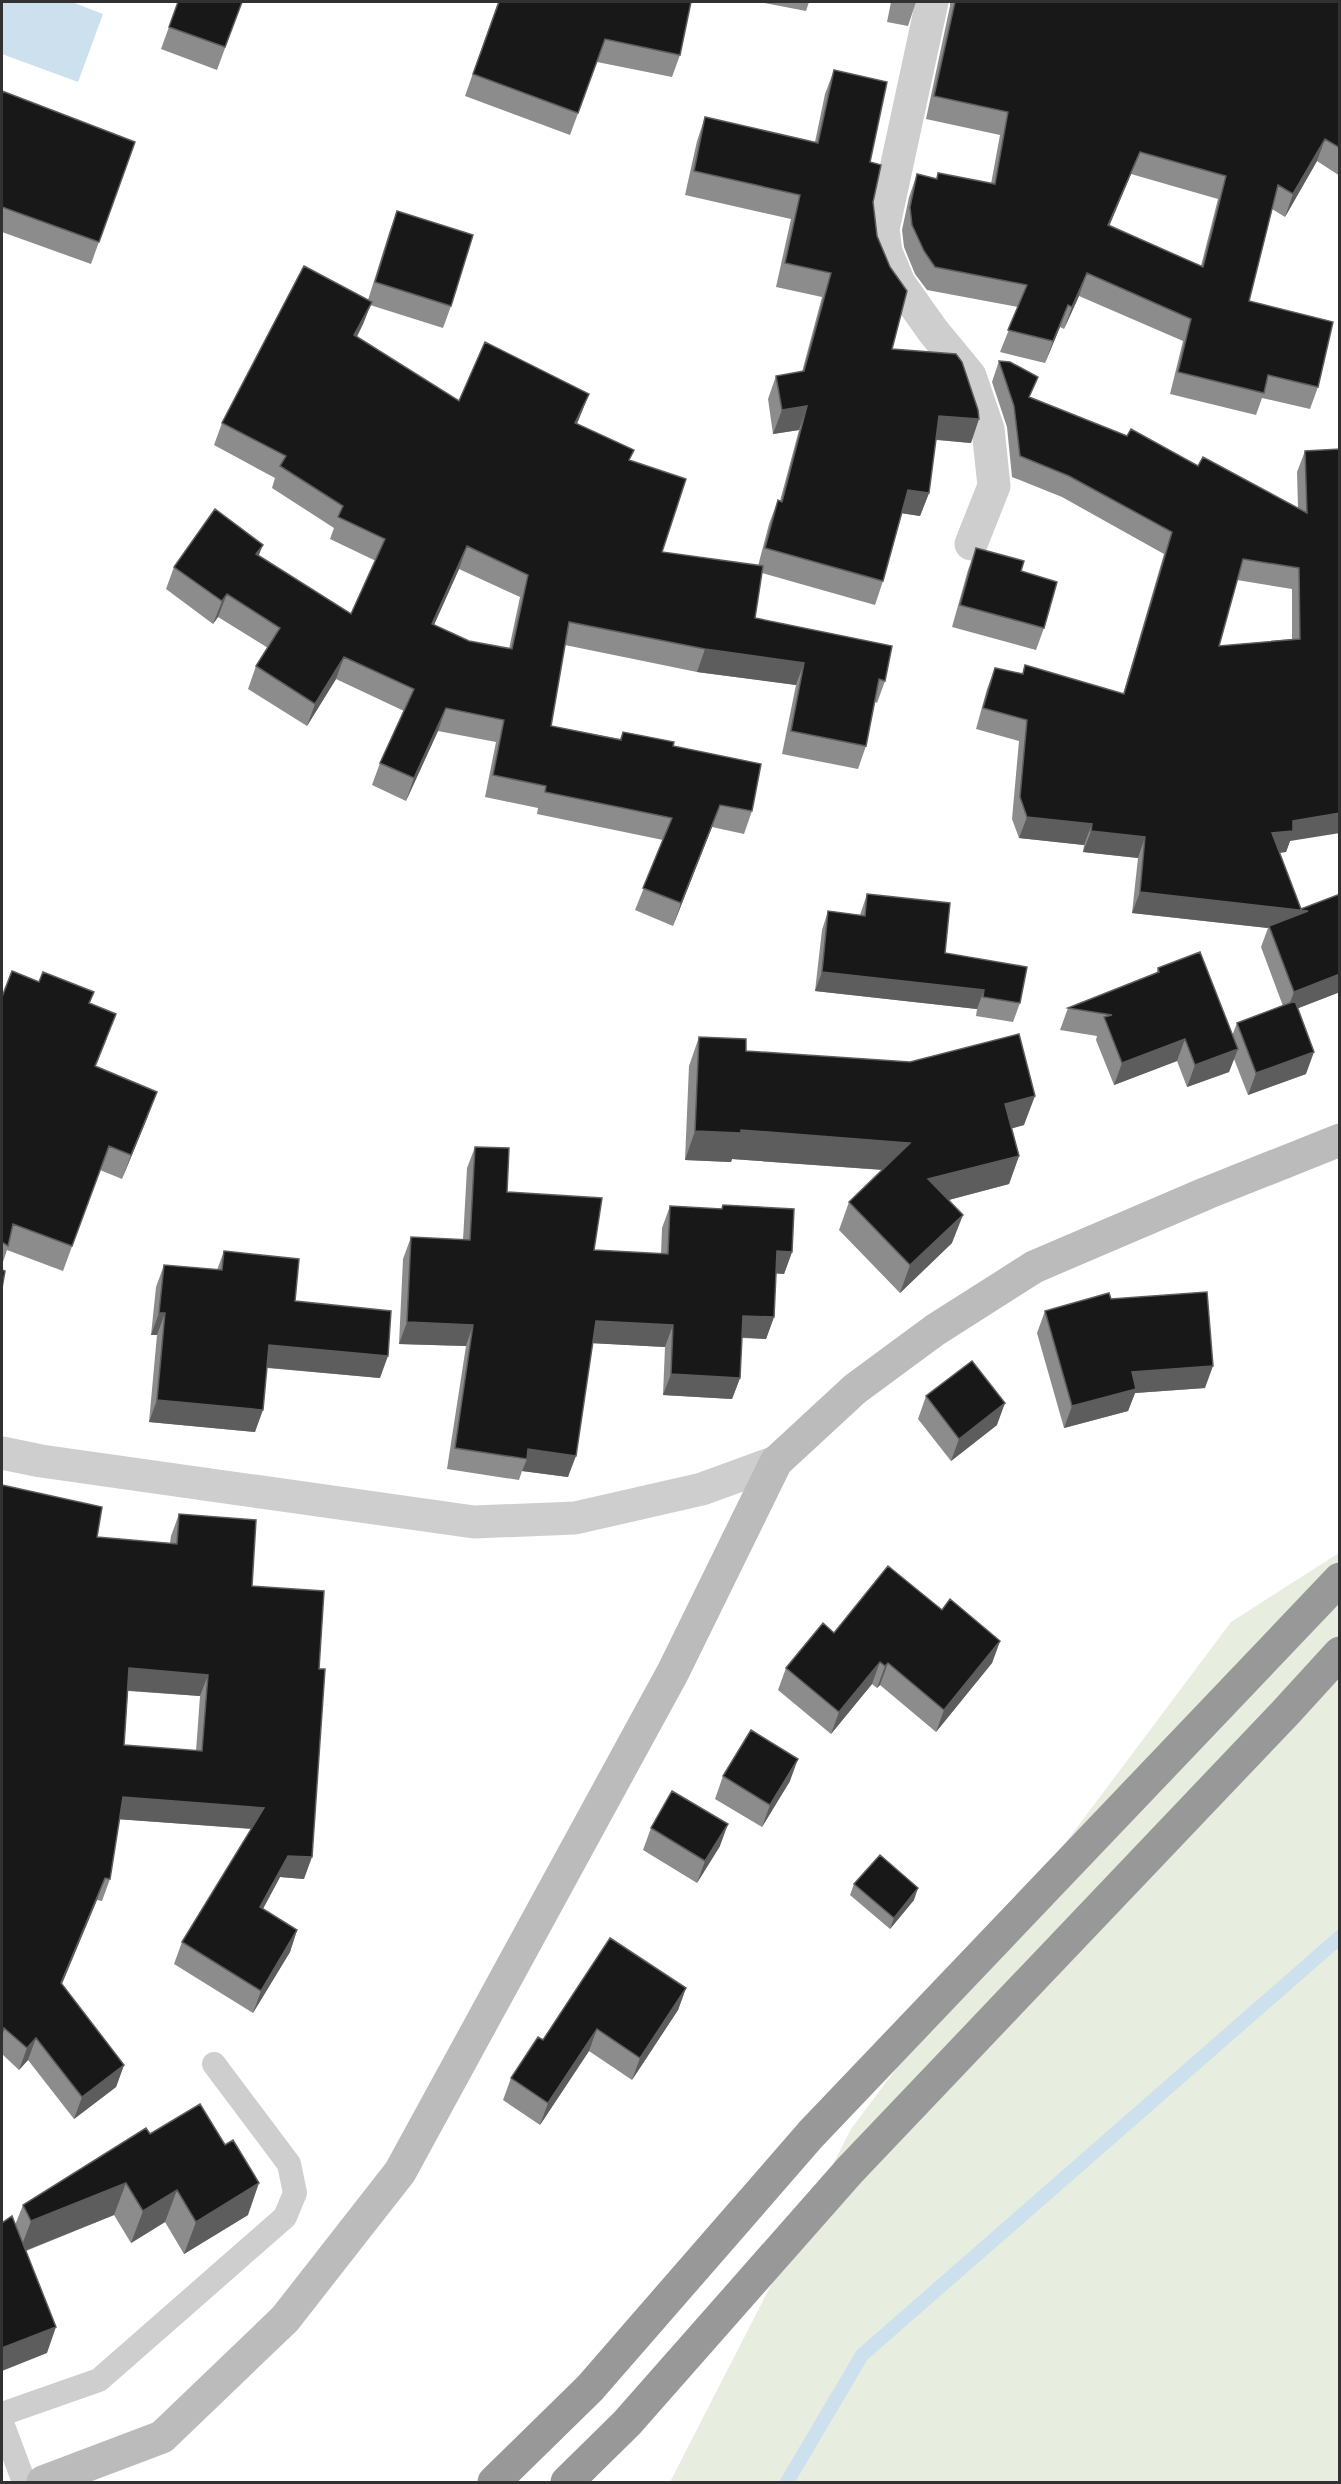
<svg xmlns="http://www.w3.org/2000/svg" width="1341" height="2484" font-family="Rubik,sans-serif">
	<rect width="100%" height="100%" fill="#fff"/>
	<!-- green -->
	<path fill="#e7eddf" d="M 1339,1553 L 1339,2482 L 670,2482 L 851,2129 L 1231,1622 Z"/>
	<!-- water -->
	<path fill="#cce0ed" d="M 2,2 L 72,2 L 103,14 L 78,82 L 2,54 Z"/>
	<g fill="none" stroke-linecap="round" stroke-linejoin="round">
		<!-- stream -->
		<path stroke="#cce0ed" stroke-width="14" d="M 787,2482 L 862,2355 L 1340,1937"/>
		<!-- lane -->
		<path stroke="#cecece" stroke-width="24" d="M 2,2414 L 99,2380 L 285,2217 L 295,2193 L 289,2164 L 214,2064
			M 2,2423 L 24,2482"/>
		<!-- street -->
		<path stroke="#cecece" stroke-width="33" d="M 932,2 L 883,229 L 886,252 L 899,283 L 933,331 L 970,376 L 988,429 L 994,486 L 971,544
			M 2,1453 L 41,1461 L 474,1522 L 575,1518 L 702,1489 L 776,1462"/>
		<!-- secondary -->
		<path stroke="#bbb" stroke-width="33" d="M 43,2482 L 162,2437 L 285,2319 L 400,2172 L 673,1672 L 776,1462 L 855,1389 L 935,1330 L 1034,1267 L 1207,1193 L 1340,1140"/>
		<!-- highway -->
		<path stroke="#989898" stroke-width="33" d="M 494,2482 L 590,2388 L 811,2134 L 1340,1579
			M 567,2482 L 627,2423 L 850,2170 L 1286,1712 L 1340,1653"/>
	</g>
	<!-- wall -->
	<path fill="#8c8c8c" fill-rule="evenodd" d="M 178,2 L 242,2 L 217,70 L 161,49 Z
		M 498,2 L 693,2 L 691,2 L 680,55 L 672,77 L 597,62 L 570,135 L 465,96 Z
		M 759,2 L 809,2 L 806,11 Z
		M 891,2 L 916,2 L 908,26 L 887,22 Z
		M 950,2 L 1340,2 L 1340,176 L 1317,161 L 1285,217 L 1272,209 L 1249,301 L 1318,387 L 1310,409 L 1262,398 L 1256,415 L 1170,394 L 1183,341 L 1079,296 L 1064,329 L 1060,327 L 1045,363 L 1000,352 L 1018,307 L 927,290 L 915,274 L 904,247 L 902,230 L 909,197 L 917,174 L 936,179 L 938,173 L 991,184 L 1000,135 L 926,119 L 950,6 ZM 1131,174 L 1218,199 L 1201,266 L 1109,226 Z
		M 834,70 L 870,162 L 873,202 L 892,349 L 971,443 L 936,440 L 929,493 L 920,516 L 902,513 L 883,581 L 875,605 L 762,573 L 755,618 L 885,681 L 877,703 L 875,702 L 866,746 L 858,769 L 782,754 L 796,685 L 697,672 L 565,645 L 551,726 L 620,739 L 623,732 L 673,746 L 752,811 L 744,834 L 712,827 L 673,926 L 635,910 L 663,840 L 537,814 L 538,808 L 485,797 L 496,742 L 438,731 L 406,801 L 372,785 L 380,763 L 404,711 L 336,679 L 307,726 L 248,689 L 256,666 L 268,648 L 218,617 L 213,624 L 166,589 L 174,567 L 259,556 L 351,614 L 376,561 L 330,539 L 334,528 L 272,488 L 275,478 L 214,445 L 222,423 L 368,300 L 389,233 L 397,211 L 451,306 L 443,328 L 370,305 L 363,324 L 357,337 L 459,401 L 589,394 L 577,424 L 630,460 L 662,552 L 758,566 L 769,524 L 778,500 L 780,501 L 799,430 L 773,434 L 768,399 L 776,376 L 802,372 L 822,297 L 776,287 L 791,219 L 685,195 L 697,141 L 705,117 L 815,142 L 825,94 ZM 459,569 L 520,597 L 509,649 L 469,641 L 434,625 Z
		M 2,91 L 135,142 L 91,264 L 2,232 Z
		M 999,361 L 1030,397 L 1298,508 L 1297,472 L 1305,451 L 1340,449 L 1290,841 L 1286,852 L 1280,853 L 1301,909 L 1340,992 L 1298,1008 L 1306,1074 L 1248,1095 L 1234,1059 L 1229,1072 L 1187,1087 L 1177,1061 L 1114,1085 L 1096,1040 L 1097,1036 L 1060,1030 L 1068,1008 L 1156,974 L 1158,968 L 1232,1036 L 1237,1023 L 1283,1006 L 1261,947 L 1268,928 L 1132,913 L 1138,858 L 1083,852 L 1084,845 L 1019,838 L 1012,819 L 1019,741 L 976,729 L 987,689 L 995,668 L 1022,674 L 1025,665 L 1123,694 L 1164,554 L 1062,497 L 1012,477 L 1007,427 L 992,382 ZM 1237,580 L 1292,589 L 1292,639 L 1219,646 Z
		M 976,548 L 1021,571 L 1044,628 L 1036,650 L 952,627 L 968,570 Z
		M 867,894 L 945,953 L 1020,1003 L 1013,1022 L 976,1016 L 977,1009 L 815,991 L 822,930 L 828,911 L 860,915 Z
		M 39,982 L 94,992 L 90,1003 L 107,1038 L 96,1066 L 148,1116 L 122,1179 L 100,1170 L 63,1271 L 7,1250 L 2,1265 L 2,997 Z
		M 699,1037 L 746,1051 L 1024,1125 L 1012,1128 L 1019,1156 L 1009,1184 L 949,1200 L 952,1243 L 900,1293 L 839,1230 L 849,1202 L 882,1170 L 732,1159 L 731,1162 L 685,1160 L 689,1066 Z
		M 475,1147 L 507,1192 L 594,1250 L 661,1254 L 662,1228 L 670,1206 L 721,1209 L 723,1205 L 792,1252 L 784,1274 L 776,1273 L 774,1317 L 766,1339 L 742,1338 L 740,1378 L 732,1399 L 663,1395 L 665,1347 L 593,1343 L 568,1477 L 522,1471 L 519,1480 L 447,1469 L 466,1346 L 399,1344 L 403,1259 L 411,1237 L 463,1240 L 467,1168 Z
		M 224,1251 L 295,1301 L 380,1378 L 267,1368 L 255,1432 L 149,1422 L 157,1335 L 151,1335 L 156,1287 L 164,1265 L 217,1270 Z
		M 1111,1299 L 1205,1388 L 1135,1393 L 1128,1411 L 1064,1428 L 1037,1333 L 1045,1311 Z
		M 926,1396 L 997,1425 L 951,1461 L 918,1419 Z
		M 2,1485 L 97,1537 L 170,1543 L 171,1536 L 179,1514 L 252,1586 L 304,1879 L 280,1877 L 263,1909 L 297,1930 L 290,1952 L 253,2013 L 174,1964 L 182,1942 L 251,1829 L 119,1819 L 110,1879 L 102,1901 L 97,1900 L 62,1984 L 124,2065 L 116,2087 L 74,2119 L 28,2060 L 19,2070 L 2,2054 ZM 128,1691 L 200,1696 L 196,1751 L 124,1745 Z
		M 942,1610 L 1000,1641 L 992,1663 L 936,1732 L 880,1685 L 877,1688 L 872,1684 L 831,1734 L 778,1690 L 786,1668 L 834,1633 Z
		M 723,1776 L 790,1781 L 762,1827 L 715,1799 Z
		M 651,1828 L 720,1846 L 697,1883 L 643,1850 Z
		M 854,1884 L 914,1900 L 890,1929 L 850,1895 Z
		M 686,1988 L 678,2010 L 632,2080 L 589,2051 L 540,2125 L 503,2100 L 511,2078 L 543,2040 Z
		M 150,2134 L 248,2215 L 184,2254 L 165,2222 L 131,2243 L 114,2215 L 26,2251 L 47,2353 L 15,2225 L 23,2205 Z"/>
	<!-- shaded-wall -->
	<path fill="#5d5d5d" d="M 1325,139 L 1317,161 L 1285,217 L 1293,194 Z
		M 1140,152 L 1131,174 L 1100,248 L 1108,225 Z
		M 1087,273 L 1079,296 L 1064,329 L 1072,307 Z
		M 372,302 L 363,324 L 346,357 L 354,335 Z
		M 1068,305 L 1060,327 L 1045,363 L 1053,341 Z
		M 589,394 L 580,416 L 567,446 L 575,423 Z
		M 807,406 L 799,430 L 773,434 L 782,410 Z
		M 939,416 L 979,419 L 971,443 L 930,439 Z
		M 908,490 L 929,493 L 920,516 L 900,513 Z
		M 263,545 L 254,567 L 256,554 Z
		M 467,546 L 459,569 L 424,647 L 432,624 Z
		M 227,594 L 218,617 L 213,624 L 222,601 Z
		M 705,649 L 804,663 L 796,685 L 697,672 Z
		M 344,657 L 336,679 L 307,726 L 315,704 Z
		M 446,708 L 438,731 L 406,801 L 414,778 Z
		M 720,805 L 712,827 L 673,926 L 681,903 Z
		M 1340,813 L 1340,833 L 1290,841 L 1286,852 L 1264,854 L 1272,833 L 1293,821 Z
		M 1027,817 L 1092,824 L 1084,845 L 1019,838 Z
		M 1091,831 L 1145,837 L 1138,858 L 1083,852 Z
		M 1140,892 L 1308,911 L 1269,926 L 1268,928 L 1132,913 Z
		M 822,972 L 984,990 L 977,1009 L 815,991 Z
		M 1340,974 L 1340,992 L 1286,1013 L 1294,992 Z
		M 1185,1039 L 1177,1061 L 1114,1085 L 1122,1063 Z
		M 1238,1049 L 1229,1072 L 1187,1087 L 1195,1065 Z
		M 1314,1052 L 1306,1074 L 1248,1095 L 1256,1073 Z
		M 157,1092 L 148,1116 L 122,1179 L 131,1155 Z
		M 1035,1096 L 1024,1125 L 995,1133 L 1005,1104 Z
		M 741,1130 L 910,1143 L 900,1171 L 732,1159 L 731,1162 L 685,1160 L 695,1131 Z
		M 1019,1156 L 1009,1184 L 918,1208 L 928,1179 Z
		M 963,1215 L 952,1243 L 900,1293 L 910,1265 Z
		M 777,1251 L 792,1252 L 784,1274 L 769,1273 Z
		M 159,1313 L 165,1313 L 157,1335 L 151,1335 Z
		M 743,1316 L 774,1317 L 766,1339 L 736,1337 Z
		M 596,1321 L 673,1325 L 665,1347 L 588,1343 Z
		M 407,1322 L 473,1325 L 466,1346 L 399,1344 Z
		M 269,1345 L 388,1356 L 380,1378 L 261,1367 Z
		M 1213,1366 L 1205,1388 L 1135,1393 L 1128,1411 L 1064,1428 L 1072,1406 L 1132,1372 Z
		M 671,1374 L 740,1378 L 732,1399 L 663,1395 Z
		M 157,1400 L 263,1410 L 255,1432 L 149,1422 Z
		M 1005,1403 L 997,1425 L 951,1461 L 959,1439 Z
		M 528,1449 L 576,1456 L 568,1477 L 522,1471 L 527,1459 Z
		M 1000,1641 L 992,1663 L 936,1732 L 944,1710 Z
		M 880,1662 L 872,1684 L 831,1734 L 839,1712 Z
		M 888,1663 L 880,1685 L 877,1688 L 885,1666 Z
		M 129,1668 L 208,1675 L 200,1696 L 121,1690 Z
		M 798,1759 L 790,1781 L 762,1827 L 770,1805 Z
		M 123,1797 L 264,1808 L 256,1829 L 115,1819 Z
		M 728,1824 L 720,1846 L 697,1883 L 705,1861 Z
		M 288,1856 L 312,1857 L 304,1879 L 280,1877 L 252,1929 L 260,1907 Z
		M 105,1878 L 97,1900 L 53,2005 L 61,1983 Z
		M 918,1888 L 914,1900 L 890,1929 L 894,1918 Z
		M 297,1930 L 290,1952 L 253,2013 L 261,1991 Z
		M 686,1988 L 678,2010 L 632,2080 L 640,2058 Z
		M 597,2029 L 589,2051 L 540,2125 L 548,2103 Z
		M 36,2038 L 28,2060 L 19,2070 L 27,2048 Z
		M 124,2065 L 116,2087 L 74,2119 L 82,2097 Z
		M 126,2183 L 114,2215 L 19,2253 L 31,2221 Z
		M 259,2183 L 248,2215 L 184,2254 L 196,2222 Z
		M 177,2190 L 165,2222 L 131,2243 L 143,2211 Z
		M 56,2327 L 47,2353 L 2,2371 L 2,2348 Z"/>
	<!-- building -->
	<path fill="#181818" stroke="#5d5d5d" stroke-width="1.5" fill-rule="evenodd" d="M 178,2 L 242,2 L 225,47 L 169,27 Z
		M 499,2 L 691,2 L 680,55 L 605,39 L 578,113 L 473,74 Z
		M 955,2 L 1340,2 L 1340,148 L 1325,139 L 1293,194 L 1278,185 L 1249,301 L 1333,322 L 1318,387 L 1268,375 L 1264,393 L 1178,372 L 1191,319 L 1087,273 L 1072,307 L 1068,305 L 1053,341 L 1008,330 L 1027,285 L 935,267 L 924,251 L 912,225 L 910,207 L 917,174 L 937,179 L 938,173 L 995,184 L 1008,112 L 934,96 ZM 1140,152 L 1226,176 L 1203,267 L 1108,225 Z
		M 834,70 L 887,82 L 870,162 L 881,165 L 873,202 L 877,236 L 890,267 L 907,291 L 892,349 L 956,354 L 962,362 L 978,410 L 979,419 L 939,416 L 929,493 L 908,490 L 883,581 L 765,548 L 778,500 L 782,502 L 807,406 L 782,410 L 776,376 L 804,371 L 831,273 L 785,263 L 800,195 L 694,171 L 705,117 L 818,143 Z
		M 2,91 L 135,142 L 99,242 L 2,207 Z
		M 397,211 L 473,235 L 451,306 L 375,282 Z
		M 304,266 L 372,302 L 354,335 L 459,401 L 485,342 L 589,394 L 575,423 L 634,450 L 629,460 L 686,479 L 662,552 L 763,566 L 755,618 L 892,646 L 885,681 L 879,679 L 866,746 L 791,731 L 804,663 L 705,649 L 569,622 L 551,726 L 621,740 L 623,732 L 674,742 L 673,746 L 761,764 L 752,811 L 720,805 L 681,903 L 643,888 L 672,818 L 545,792 L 546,786 L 493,775 L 504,720 L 446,708 L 414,778 L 380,763 L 414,689 L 344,657 L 315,704 L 256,666 L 280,628 L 227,594 L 222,601 L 174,567 L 215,509 L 263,545 L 256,554 L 351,614 L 385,539 L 338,517 L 343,506 L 280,466 L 286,456 L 222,423 ZM 467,546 L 528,575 L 512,649 L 469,641 L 432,624 Z
		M 999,361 L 1010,362 L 1038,377 L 1029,397 L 1127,436 L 1131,429 L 1198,466 L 1203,457 L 1307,513 L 1305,451 L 1340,449 L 1340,813 L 1293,821 L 1293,831 L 1272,833 L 1301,909 L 1340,894 L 1340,974 L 1294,992 L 1269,926 L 1308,911 L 1140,892 L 1145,837 L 1091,831 L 1092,824 L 1027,817 L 1020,797 L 1027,720 L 983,708 L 995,668 L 1023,674 L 1025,665 L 1124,694 L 1172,532 L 1069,476 L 1020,456 L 1014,406 ZM 1243,559 L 1299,568 L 1300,639 L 1219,646 Z
		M 976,548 L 1024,561 L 1021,571 L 1057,582 L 1044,628 L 960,605 Z
		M 867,894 L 950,903 L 945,953 L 1027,967 L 1020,1003 L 983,997 L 984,990 L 822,972 L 828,911 L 865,916 Z
		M 1200,952 L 1238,1049 L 1195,1065 L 1185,1039 L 1122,1063 L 1104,1017 L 1112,1015 L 1068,1008 L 1159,972 L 1158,968 Z
		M 12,971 L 39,982 L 43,972 L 94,992 L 89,1003 L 116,1014 L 95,1066 L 157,1092 L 131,1155 L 109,1146 L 72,1246 L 13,1224 L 8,1246 L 2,1242 L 2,997 Z
		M 1295,1001 L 1314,1052 L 1256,1073 L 1237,1023 Z
		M 1019,1034 L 1035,1096 L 1005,1104 L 1019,1156 L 928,1179 L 963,1215 L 910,1265 L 849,1202 L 910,1143 L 741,1130 L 741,1133 L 695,1131 L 699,1037 L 746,1039 L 746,1051 L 910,1062 Z
		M 475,1147 L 509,1148 L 507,1192 L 602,1198 L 594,1250 L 668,1254 L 670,1206 L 722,1209 L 723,1205 L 794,1209 L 792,1252 L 777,1251 L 774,1317 L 743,1316 L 740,1378 L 671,1374 L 673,1325 L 596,1321 L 576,1456 L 528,1449 L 527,1459 L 455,1448 L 473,1325 L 407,1322 L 411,1237 L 470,1240 Z
		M 224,1251 L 299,1259 L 295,1301 L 391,1311 L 388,1356 L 269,1345 L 263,1410 L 157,1400 L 165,1313 L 159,1313 L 164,1265 L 222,1270 Z
		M 2,1270 L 5,1271 L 2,1288 Z
		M 1207,1292 L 1213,1366 L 1132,1372 L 1136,1389 L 1072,1406 L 1045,1311 L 1109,1293 L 1111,1299 Z
		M 972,1361 L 1005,1403 L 959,1439 L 926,1396 Z
		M 2,1485 L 102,1507 L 97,1537 L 177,1544 L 179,1514 L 256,1520 L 252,1586 L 324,1591 L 319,1669 L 325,1669 L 312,1857 L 288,1856 L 260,1907 L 297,1930 L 261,1991 L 182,1942 L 264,1808 L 123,1797 L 110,1879 L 105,1878 L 61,1983 L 124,2065 L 82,2097 L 36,2038 L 27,2048 L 4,2028 L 2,2034 ZM 129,1668 L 208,1675 L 202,1751 L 124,1745 Z
		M 888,1566 L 942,1610 L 950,1599 L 1000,1641 L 944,1710 L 888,1663 L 885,1666 L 880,1662 L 839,1712 L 786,1668 L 823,1623 L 834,1633 Z
		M 751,1730 L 798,1759 L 770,1805 L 723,1776 Z
		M 672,1791 L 728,1824 L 705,1861 L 651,1828 Z
		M 880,1855 L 918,1888 L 894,1918 L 854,1884 Z
		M 610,1938 L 686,1988 L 640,2058 L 597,2029 L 548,2103 L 511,2078 L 538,2037 L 543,2040 Z
		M 200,2104 L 225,2145 L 233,2140 L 259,2183 L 196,2222 L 177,2190 L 143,2211 L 126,2183 L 31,2221 L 23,2205 L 146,2128 L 150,2134 Z
		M 12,2216 L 56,2327 L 2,2348 L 2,2223 Z"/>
	<!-- border -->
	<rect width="1341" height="2484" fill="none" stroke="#313131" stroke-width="6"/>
</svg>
